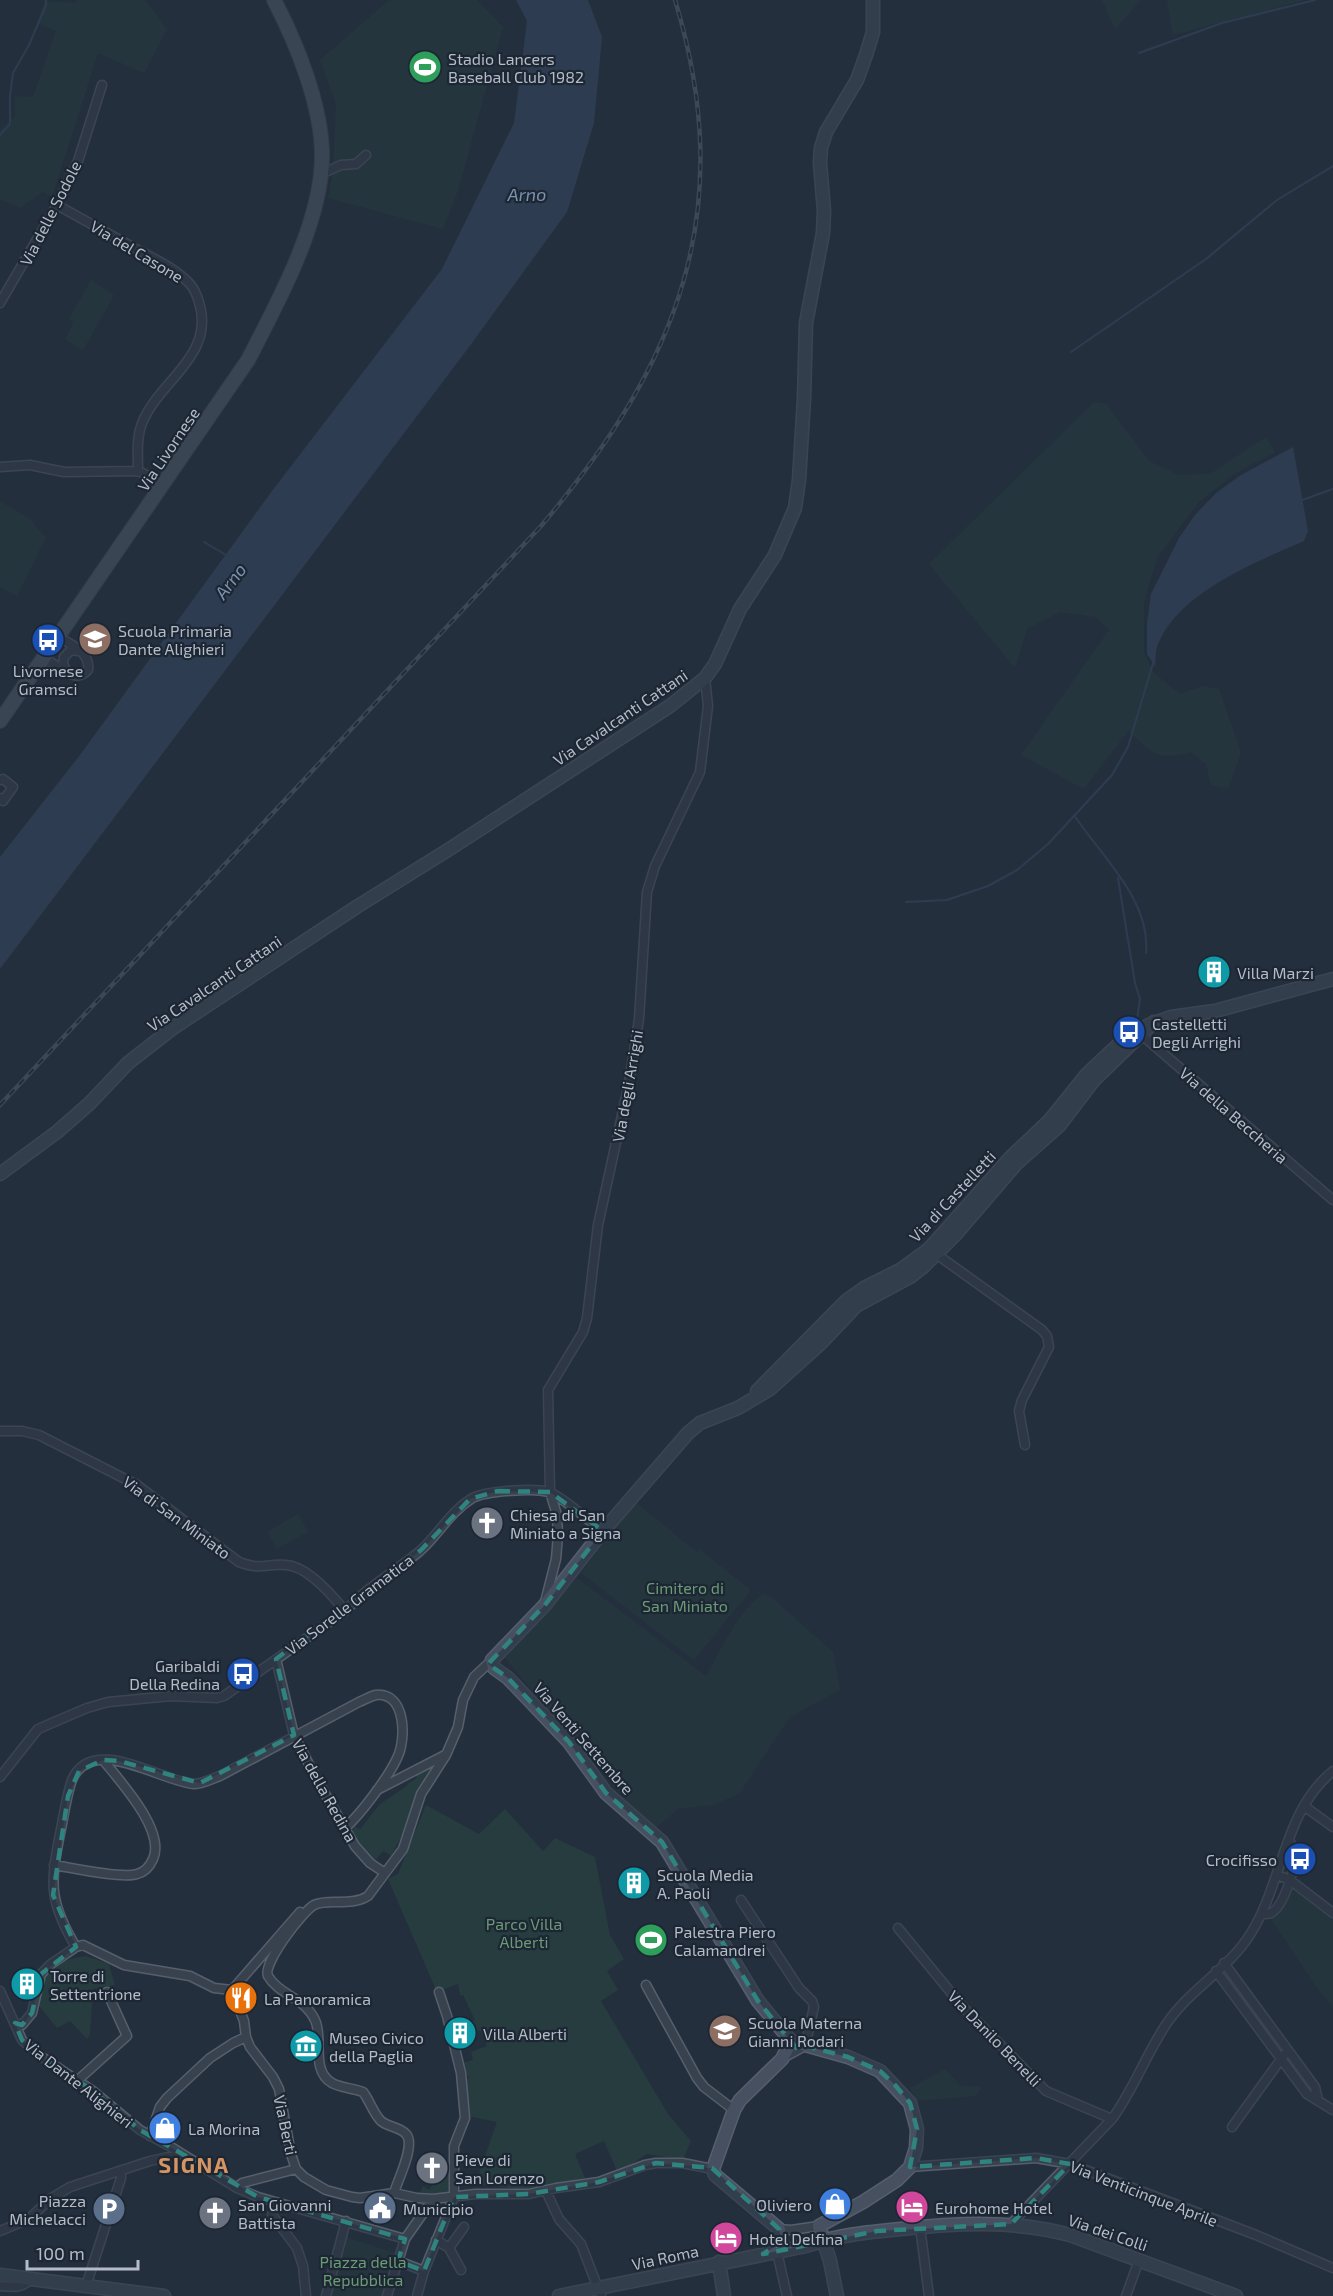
<svg xmlns="http://www.w3.org/2000/svg" width="1333" height="2296" font-family="'Exo 2',sans-serif">
	<rect width="100%" height="100%" fill="#242f3e"/>
	<!-- green -->
	<path fill="#263c3f" d="M 77,0 L 145,0 L 167,29 L 144,73 L 98,53 L 52,197 L 43,192 L 20,208 L 0,199 L 0,130 L 15,116 L 15,96 L 33,97 L 56,31 L 37,23 L 45,1 L 76,3 Z
		M 389,0 L 477,0 L 503,27 L 458,191 L 443,229 L 328,198 L 333,172 L 336,104 L 320,60 Z
		M 1102,0 L 1141,0 L 1115,29 Z
		M 1167,0 L 1305,0 L 1173,35 Z
		M 91,280 L 114,295 L 83,350 L 65,339 L 74,322 L 69,319 Z
		M 1094,402 L 1106,404 L 1149,461 L 1179,475 L 1210,474 L 1266,437 L 1275,452 L 1234,474 L 1199,502 L 1157,558 L 1144,602 L 1144,652 L 1153,672 L 1180,694 L 1202,686 L 1219,689 L 1241,753 L 1228,789 L 1211,785 L 1206,764 L 1191,752 C 1155,761 1155,754 1128,731 L 1084,789 L 1021,755 L 1109,630 L 1096,617 L 1060,612 L 1027,629 L 1015,668 L 929,564 Z
		M 0,501 L 33,521 L 35,526 L 46,537 L 17,596 L 0,587 Z
		M 635,1502 L 698,1553 L 700,1550 L 751,1590 L 694,1660 L 581,1573 Z
		M 298,1514 L 308,1532 L 277,1549 L 267,1532 Z
		M 577,1578 L 706,1676 C 720,1652 739,1609 763,1594 L 771,1597 L 833,1652 L 840,1690 L 790,1717 L 739,1794 L 713,1805 L 678,1809 L 652,1831 L 504,1657 Z
		M 435,1765 L 408,1824 L 391,1856 L 383,1851 L 374,1862 L 370,1860 L 351,1833 L 355,1827 L 360,1829 L 380,1804 L 408,1785 L 407,1784 L 417,1778 L 415,1775 Z
		M 426,1805 L 479,1834 L 505,1809 L 543,1851 L 555,1838 L 595,1857 L 610,1935 L 624,1959 L 607,1971 L 618,1990 L 601,2001 L 668,2114 L 691,2141 L 683,2160 L 647,2154 L 618,2173 L 604,2141 L 575,2154 L 585,2178 L 535,2189 L 516,2189 L 475,2184 L 497,2122 L 468,2116 L 465,2081 L 469,2078 L 461,2063 L 473,2060 L 471,2052 L 487,2046 L 480,2030 L 468,2035 L 465,2024 L 475,2020 L 463,1995 L 460,1995 L 458,1984 L 437,1992 L 388,1879 L 398,1874 Z
		M 1290,1883 L 1333,1915 L 1333,2007 L 1318,1989 L 1271,1919 Z
		M 86,1956 L 109,1964 L 115,1985 L 93,1989 L 90,2034 L 87,2039 L 70,2021 L 57,2028 L 39,2006 C 40,1998 39,1984 43,1977 C 51,1963 72,1958 86,1956 Z
		M 945,2069 L 961,2086 L 982,2087 L 975,2096 L 916,2101 L 910,2088 Z
		M 452,2161 L 452,2193 L 448,2196 L 419,2195 L 423,2186 L 429,2190 L 444,2167 L 448,2169 Z
		M 346,2237 L 395,2253 L 382,2296 L 329,2296 Z"/>
	<!-- water -->
	<path fill="#394c67" d="M 516,0 L 588,0 L 602,37 L 594,123 L 567,212 L 469,347 L 0,969 L 0,857 L 80,755 L 272,491 L 442,269 L 514,123 L 527,21 Z
		M 1293,447 L 1308,531 L 1304,541 C 1256,562 1176,593 1157,647 C 1155,653 1156,660 1155,666 L 1147,654 L 1147,624 L 1151,594 L 1179,538 L 1195,515 L 1216,493 L 1241,475 Z"/>
	<g fill="none" stroke-linecap="round" stroke-linejoin="round">
		<!-- stream -->
		<path stroke="#394c67" stroke-width="2" d="M 1139,53 L 1222,23 L 1315,0
			M 0,135 L 10,124 L 10,96 L 13,73 L 29,45 L 46,5 L 46,0
			M 1071,352 L 1206,259 L 1277,200 L 1333,166
			M 1302,500 L 1333,489
			M 204,542 L 226,555
			M 1074,815 C 1101,856 1151,900 1146,953
			M 1118,878 L 1135,983 L 1140,999 L 1136,1027
			M 906,902 L 947,900 L 988,886 L 1017,870 L 1048,844 L 1112,775 L 1128,747 L 1154,660"/>
		<!-- street casing -->
		<g stroke="#565f6c" stroke-width="11">
			<path id="street" d="M 321,174 L 341,165 L 356,164 L 366,155
				M 57,205 C 84,220 111,235 138,250 C 155,259 174,268 188,282 C 195,288 198,298 200,306 C 213,356 160,381 143,421 C 136,436 138,454 138,471
				M 0,303 L 57,205 L 78,161 L 102,85
				M 0,467 L 30,465 L 64,472 L 138,471 L 165,484
				M 44,658 C 58,665 75,685 88,670 C 91,653 71,644 58,637
				M 66,670 L 63,664 L 64,657 L 71,650 L 78,651
				M 0,780 L 3,779 L 13,787 L 3,801 L 0,798
				M 1136,1030 L 1333,1200
				M 932,1251 L 1042,1330 L 1047,1336 L 1049,1347 L 1022,1400 L 1019,1411 L 1025,1445
				M 0,1431 L 22,1431 L 39,1435 L 137,1485 L 239,1562 C 263,1571 265,1563 286,1565 C 307,1566 333,1596 345,1611
				M 545,1602 L 556,1559 L 558,1535 L 557,1515 L 550,1492 L 548,1390 L 583,1332 L 587,1318 L 598,1225 L 629,1083 L 639,1019 L 647,892 L 655,866 L 700,772 L 708,706 L 705,678
				M 276,1659 L 294,1735 L 316,1778 L 355,1846 L 370,1863 L 385,1873
				M 0,1777 L 38,1729 L 87,1708 L 108,1702 L 171,1696 L 217,1698 L 224,1696 L 345,1611 C 367,1587 395,1572 420,1551 C 438,1535 450,1512 471,1499 C 483,1491 538,1487 551,1493 C 568,1501 587,1520 603,1531
				M 377,1790 L 445,1755
				M 1304,1806 L 1333,1827
				M 54,1865 C 73,1868 121,1879 137,1874 C 145,1872 150,1866 153,1859 C 166,1831 120,1781 103,1760
				M 1277,1875 L 1290,1880 L 1333,1913
				M 741,1900 L 799,1988 L 812,2001 L 814,2007 L 805,2046 L 783,2058
				M 1262,1914 C 1264,1914 1269,1914 1271,1913 C 1284,1907 1294,1868 1297,1856 L 1289,1840
				M 898,1928 L 962,2006 L 1046,2091 L 1112,2119
				M 76,1947 C 49,1902 50,1884 60,1834 C 64,1816 66,1797 72,1780 C 92,1733 162,1782 194,1784 C 202,1784 212,1779 220,1776 L 359,1702 C 364,1700 371,1696 376,1695 C 406,1692 406,1738 398,1756 C 390,1775 361,1814 345,1828
				M 1224,1963 L 1315,2087 L 1318,2100
				M 1216,1971 L 1307,2094 L 1333,2110
				M 646,1985 L 697,2078 L 704,2087 L 734,2110
				M 232,1990 L 244,2021 L 246,2037 L 250,2047 L 273,2077 L 279,2089 L 291,2154 L 296,2169
				M 232,1990 L 300,1912
				M 0,1991 L 22,2040 L 39,2055 L 93,2091 L 140,2130 L 171,2147 L 237,2188 L 258,2197 L 405,2239
				M 15,2023 L 22,2025 L 32,2013 L 41,1974 L 51,1964 L 76,1947 L 83,1945 L 124,1965 L 190,1976 L 214,1988 L 232,1990
				M 78,2080 L 127,2036 L 107,1992
				M 1232,2127 L 1284,2055
				M 150,2136 L 160,2107 L 167,2098 L 210,2058 L 233,2043 L 246,2037
				M 910,2167 L 1036,2158 L 1070,2164 L 1256,2235 L 1333,2268
				M 237,2188 L 242,2183 L 296,2169 L 304,2177 L 326,2190 L 352,2197 L 360,2198 L 394,2193 L 417,2198 L 433,2199 L 475,2194 L 529,2194 L 556,2188 L 599,2182 L 645,2165 L 656,2163 L 682,2163 L 713,2169
				M 546,2191 L 559,2219 L 581,2244 L 601,2296
				M 394,2193 C 398,2179 416,2145 406,2134 C 400,2127 388,2127 381,2121 C 373,2113 370,2101 363,2092 C 353,2088 341,2088 332,2083 C 310,2070 324,2039 315,2020 C 304,1997 279,1995 268,1976 C 262,1964 302,1912 314,1905 C 328,1898 351,1907 368,1896 L 403,1849 L 421,1794 L 446,1755 L 458,1727 L 463,1700 L 474,1677 L 492,1660
				M 272,2215 L 297,2248 L 303,2266 L 306,2296
				M 1011,2224 L 1112,2119 C 1134,2089 1146,2054 1167,2023 C 1190,1989 1230,1968 1251,1933 C 1283,1882 1284,1810 1333,1771
				M 920,2227 L 929,2296
				M 779,2229 L 791,2230 L 819,2226
				M 0,2231 L 29,2219 L 50,2199 L 70,2187 L 150,2161 L 182,2154
				M 436,2240 L 449,2248 L 461,2270
				M 449,2248 L 464,2227
				M 777,2252 L 787,2296
				M 398,2261 L 424,2271
				M 0,2286 C 13,2287 21,2289 31,2279
				M 86,2286 L 121,2178 L 121,2171
				M 326,2296 L 346,2221
				M 387,2296 L 405,2239 L 433,2199
				M 417,2296 L 424,2271 L 454,2197 L 454,2146 L 465,2118 L 461,2073 L 447,2016 L 439,1992
				M 1126,2296 L 1139,2260"/>
		</g>
		<!-- secondary casing -->
		<g stroke="#565f6c" stroke-width="15">
			<path id="secondary" d="M 1148,1025 L 1171,1017 L 1215,1011 L 1333,979
				M 0,1174 L 57,1132 L 89,1104 L 128,1063 L 173,1028 L 358,906 L 448,850 L 670,706 L 705,678 L 715,664 L 740,609 L 775,555 L 795,508 L 799,480 L 804,399 L 806,323 L 823,233 L 824,211 L 820,163 L 821,148 L 826,132 L 857,80 L 866,55 L 873,32 L 873,0
				M 757,1391 L 846,1301 L 864,1288 L 900,1270 L 929,1249 L 1010,1158 L 1050,1120 L 1087,1074 L 1119,1044
				M 768,2252 L 780,2242 L 779,2229 L 715,2175 L 713,2169 L 734,2110 L 740,2100 L 782,2059 L 791,2041
				M 719,2262 L 724,2296
				M 0,2275 L 164,2296
				M 559,2296 L 806,2246 C 837,2235 869,2232 901,2229 C 958,2223 1014,2220 1070,2235 L 1236,2296
				M 837,2296 L 830,2261 L 819,2226 L 863,2202 L 897,2180 L 910,2167 L 916,2148 L 917,2129 L 910,2103 L 880,2071 L 848,2057 L 791,2041 L 758,2001 L 662,1842 L 606,1793 L 569,1742 L 508,1678 L 494,1668 L 492,1660 L 544,1606 L 603,1531 L 688,1433 L 700,1423 L 738,1408 L 770,1389 L 820,1344 L 856,1306 L 910,1277 L 924,1266 L 955,1235 L 1016,1164 L 1059,1126 L 1094,1080 L 1154,1022"/>
		</g>
		<!-- primary casing -->
		<g stroke="#414a57" stroke-width="16">
			<path id="primary" d="M 0,721 L 248,360 C 278,302 322,222 322,156 C 322,106 297,44 274,0"/>
		</g>
		<!-- street -->
		<use href="#street" stroke="#38414e" stroke-width="8"/>
		<!-- secondary -->
		<use href="#secondary" stroke="#465061" stroke-width="12"/>
		<!-- primary -->
		<use href="#primary" stroke="#56606e" stroke-width="14"/>
		<!-- rail casing -->
		<g stroke="#5a6575" stroke-width="4.5">
			<path id="rail" d="M 0,1105 L 541,526 C 678,364 739,211 675,0"/>
		</g>
		<!-- rail -->
		<use href="#rail" stroke="#1d2633" stroke-width="2" stroke-dasharray="7" stroke-linecap="butt"/>
	</g>
	<!-- marked area -->
	<path d="M0 0H1333V2296H0ZM 498,1491 L 550,1492 L 603,1531 L 544,1606 L 488,1664 L 508,1678 L 569,1742 L 606,1793 L 662,1842 L 758,2001 L 798,2050 L 805,2046 L 848,2057 L 880,2071 L 895,2085 L 910,2103 L 917,2129 L 910,2167 L 1036,2158 L 1070,2164 L 1011,2224 L 877,2231 L 763,2254 L 782,2242 L 779,2229 L 712,2168 L 656,2163 L 599,2182 L 529,2194 L 454,2197 L 424,2271 L 398,2261 L 405,2239 L 258,2197 L 140,2130 L 93,2091 L 39,2055 L 22,2040 L 15,2023 L 22,2025 L 32,2013 L 41,1974 L 76,1947 L 53,1895 L 68,1796 L 79,1771 L 103,1760 L 119,1761 L 200,1783 L 294,1735 L 276,1659 L 421,1550 L 470,1499 Z" fill="#242f3e" fill-opacity=".55" fill-rule="evenodd"/>
	<path fill="none" stroke="#308480" stroke-width="4.5" stroke-dasharray="12 8" stroke-linejoin="round" d="M 498,1491 L 550,1492 L 603,1531 L 544,1606 L 488,1664 L 508,1678 L 569,1742 L 606,1793 L 662,1842 L 758,2001 L 798,2050 L 805,2046 L 848,2057 L 880,2071 L 895,2085 L 910,2103 L 917,2129 L 910,2167 L 1036,2158 L 1070,2164 L 1011,2224 L 877,2231 L 763,2254 L 782,2242 L 779,2229 L 712,2168 L 656,2163 L 599,2182 L 529,2194 L 454,2197 L 424,2271 L 398,2261 L 405,2239 L 258,2197 L 140,2130 L 93,2091 L 39,2055 L 22,2040 L 15,2023 L 22,2025 L 32,2013 L 41,1974 L 76,1947 L 53,1895 L 68,1796 L 79,1771 L 103,1760 L 119,1761 L 200,1783 L 294,1735 L 276,1659 L 421,1550 L 470,1499 Z"/>
	<!-- icons -->
	<defs>
		<g id="stadium-disc" transform="scale(1.725)"><circle r="9.5" fill="#2e9e5b" stroke="#1d2633"/><path d="M0-5a6.5 5 0 1 0 0 10a6.5 5 0 1 0 0-10ZM-3.5-1.8h7v3.6h-7Z" fill="#fff"/></g>
		<g id="school-disc" transform="scale(1.725)"><circle r="9.5" fill="#8d6e63" stroke="#1d2633"/><path d="M0-5L7-2L0 1L-7-2ZM-4 1L0 2.5L4 1V4Q0 6-4 4Z" fill="#fff"/></g>
		<g id="bus-disc" transform="scale(1.725)"><circle r="9.5" fill="#1a4fb4" stroke="#1d2633"/><path d="M-5-6H5V4H4V6H2V4H-2V6H-4V4H-5ZM-3.5-4V0h7V-4ZM-3.5 1.2v1.5H-2V1.2ZM2 1.2v1.5H3.5V1.2Z" fill="#fff"/></g>
		<g id="building-disc" transform="scale(1.725)"><circle r="9.5" fill="#0f9aa8" stroke="#1d2633"/><path d="M-4-6H4V6H1V3H-1V6H-4ZM-2.5-4.3h1.7v1.8h-1.7ZM.8-4.3h1.7v1.8H.8ZM-2.5-1h1.7V.8h-1.7ZM.8-1h1.7V.8H.8Z" fill="#fff"/></g>
		<g id="church-disc" transform="scale(1.725)"><circle r="9.5" fill="#6b7280" stroke="#1d2633"/><path d="M-1.2-6h2.4v3.5h3.3v2.4h-3.3V6h-2.4V-.1h-3.3v-2.4h3.3Z" fill="#fff"/></g>
		<g id="restaurant-disc" transform="scale(1.725)"><circle r="9.5" fill="#e8710a" stroke="#1d2633"/><path d="M-5-6h1v4h1v-4h1v4h1v-4h1v5L-1.5 .5V6h-2V.5L-5-1ZM5-6V6H3V1.5H1.5Q1.5-4 5-6Z" fill="#fff"/></g>
		<g id="museum-disc" transform="scale(1.725)"><circle r="9.5" fill="#0f9aa8" stroke="#1d2633"/><path d="M0-6L6-3V-2H-6V-3ZM-5-1h2V3h-2ZM-1-1h2V3h-2ZM3-1h2V3H3ZM-6 4H6V6H-6Z" fill="#fff"/></g>
		<g id="shop-disc" transform="scale(1.725)"><circle r="9.5" fill="#3f7fe0" stroke="#1d2633"/><path d="M-5-2.5h2.3a2.7 3.5 0 0 1 5.4 0H5L5.5 6h-11ZM-1.5-2.5h3a1.5 2.3 0 0 0-3 0Z" fill="#fff"/></g>
		<g id="hotel-disc" transform="scale(1.725)"><circle r="9.5" fill="#d1479c" stroke="#1d2633"/><path d="M-6-4.5h1.5V1H6V5H4.5V3h-9V5H-6ZM-4 0a1.8 1.8 0 1 1 3.6 0ZM.5 0V-2.5h3Q6-2.5 6 0Z" fill="#fff"/></g>
		<g id="civic-disc" transform="scale(1.725)"><circle r="9.5" fill="#5c6f8a" stroke="#1d2633"/><path d="M-.6-6.5H3V-4.5H.6V-3L4-1V1h2V6H-6V1h2V-1L-.6-3ZM-1.2 2.5V6h2.4V2.5Z" fill="#fff"/></g>
		<g id="parking-disc" transform="scale(1.725)"><circle r="9.5" fill="#5c6f8a" stroke="#1d2633"/><path d="M-3.5-5.5H1a3.5 3.5 0 0 1 0 7H-1V5.5H-3.5ZM-1-3.4V-.6H.8a1.4 1.4 0 0 0 0-2.8Z" fill="#fff"/></g>
	</defs>
	<g fill-rule="evenodd">
		<use href="#stadium-disc" x="425" y="67"/>
		<use href="#school-disc" x="95" y="639"/>
		<use href="#bus-disc" x="48" y="640"/>
		<use href="#building-disc" x="1214" y="972"/>
		<use href="#bus-disc" x="1129" y="1032"/>
		<use href="#church-disc" x="487" y="1523"/>
		<use href="#bus-disc" x="243" y="1674"/>
		<use href="#bus-disc" x="1300" y="1859"/>
		<use href="#building-disc" x="634" y="1883"/>
		<use href="#stadium-disc" x="651" y="1940"/>
		<use href="#building-disc" x="27" y="1984"/>
		<use href="#restaurant-disc" x="241" y="1998"/>
		<use href="#school-disc" x="725" y="2031"/>
		<use href="#building-disc" x="460" y="2033"/>
		<use href="#museum-disc" x="306" y="2046"/>
		<use href="#shop-disc" x="165" y="2128"/>
		<use href="#church-disc" x="432" y="2168"/>
		<use href="#shop-disc" x="835" y="2204"/>
		<use href="#hotel-disc" x="912" y="2207"/>
		<use href="#civic-disc" x="380" y="2208"/>
		<use href="#parking-disc" x="109" y="2209"/>
		<use href="#church-disc" x="215" y="2213"/>
		<use href="#hotel-disc" x="726" y="2238"/>
	</g>
	<g text-anchor="middle" dominant-baseline="central" stroke-width="4.5" stroke-linejoin="round" paint-order="stroke">
		<!-- poi labels -->
		<g font-size="16" fill="#b4bcc9" stroke="#1d2633" text-anchor="start">
			<text x="448" y="58">Stadio Lancers<tspan x="448" dy="18">Baseball Club 1982</tspan></text>
			<text x="118" y="630">Scuola Primaria<tspan x="118" dy="18">Dante Alighieri</tspan></text>
			<text x="48" y="670" text-anchor="middle">Livornese<tspan x="48" dy="18">Gramsci</tspan></text>
			<text x="1237" y="972">Villa Marzi</text>
			<text x="1152" y="1023">Castelletti<tspan x="1152" dy="18">Degli Arrighi</tspan></text>
			<text x="510" y="1514">Chiesa di San<tspan x="510" dy="18">Miniato a Signa</tspan></text>
			<text x="220" y="1665" text-anchor="end">Garibaldi<tspan x="220" dy="18">Della Redina</tspan></text>
			<text x="1277" y="1859" text-anchor="end">Crocifisso</text>
			<text x="657" y="1874">Scuola Media<tspan x="657" dy="18">A. Paoli</tspan></text>
			<text x="674" y="1931">Palestra Piero<tspan x="674" dy="18">Calamandrei</tspan></text>
			<text x="50" y="1975">Torre di<tspan x="50" dy="18">Settentrione</tspan></text>
			<text x="264" y="1998">La Panoramica</text>
			<text x="748" y="2022">Scuola Materna<tspan x="748" dy="18">Gianni Rodari</tspan></text>
			<text x="483" y="2033">Villa Alberti</text>
			<text x="329" y="2037">Museo Civico<tspan x="329" dy="18">della Paglia</tspan></text>
			<text x="188" y="2128">La Morina</text>
			<text x="455" y="2159">Pieve di<tspan x="455" dy="18">San Lorenzo</tspan></text>
			<text x="86" y="2200" text-anchor="end">Piazza<tspan x="86" dy="18">Michelacci</tspan></text>
			<text x="238" y="2204">San Giovanni<tspan x="238" dy="18">Battista</tspan></text>
			<text x="812" y="2204" text-anchor="end">Oliviero</text>
			<text x="935" y="2207">Eurohome Hotel</text>
			<text x="403" y="2208">Municipio</text>
			<text x="749" y="2238">Hotel Delfina</text>
		</g>
		<!-- street labels -->
		<g font-size="16" fill="#b4bcc9" stroke="#1d2633">
			<text transform="translate(50 213) rotate(-63)">Via delle Sodole</text>
			<text transform="translate(137 251) rotate(31)">Via del Casone</text>
			<text transform="translate(168 449) rotate(-56)">Via Livornese</text>
			<text transform="translate(620 717) rotate(-34)">Via Cavalcanti Cattani</text>
			<text transform="translate(214 983) rotate(-34)">Via Cavalcanti Cattani</text>
			<text transform="translate(627 1086) rotate(-80)">Via degli Arrighi</text>
			<text transform="translate(1234 1115) rotate(41)">Via della Beccheria</text>
			<text transform="translate(952 1196) rotate(-47)">Via di Castelletti</text>
			<text transform="translate(177 1517) rotate(36)">Via di San Miniato</text>
			<text transform="translate(349 1604) rotate(-37)">Via Sorelle Gramatica</text>
			<text transform="translate(584 1738) rotate(49)">Via Venti Settembre</text>
			<text transform="translate(325 1790) rotate(61)">Via della Redina</text>
			<text transform="translate(995 2038) rotate(46)">Via Danilo Benelli</text>
			<text transform="translate(79 2083) rotate(38)">Via Dante Alighieri</text>
			<text transform="translate(286 2125) rotate(78)">Via Berti</text>
			<text transform="translate(1144 2193) rotate(21)">Via Venticinque Aprile</text>
			<text transform="translate(1108 2232) rotate(19)">Via dei Colli</text>
			<text transform="translate(665 2257) rotate(-12)">Via Roma</text>
		</g>
		<!-- park labels -->
		<g font-size="16" fill="#6b9a76" stroke="#1d2633">
			<text x="685" y="1587">Cimitero di<tspan x="685" dy="18">San Miniato</tspan></text>
			<text x="524" y="1923">Parco Villa<tspan x="524" dy="18">Alberti</tspan></text>
			<text x="363" y="2261">Piazza della<tspan x="363" dy="18">Repubblica</tspan></text>
		</g>
		<!-- water labels -->
		<g font-size="18" font-style="italic" fill="#7c92b1" stroke="#1d2633">
			<text x="527" y="194">Arno</text>
			<text transform="translate(230 581) rotate(-53)">Arno</text>
		</g>
		<!-- district labels -->
		<g font-size="22" font-weight="bold" letter-spacing="1.5" fill="#d59563" stroke="#1d2633">
			<text x="194" y="2164">SIGNA</text>
		</g>
	</g>
	<!-- scale -->
	<path d="M27 2260v9h111v-9" fill="none" stroke="#b4bcc9" stroke-width="3"/>
	<text x="36" y="2260" font-size="18" fill="#b4bcc9" stroke="#1d2633" stroke-width="4.5" paint-order="stroke">100 m</text>
</svg>
